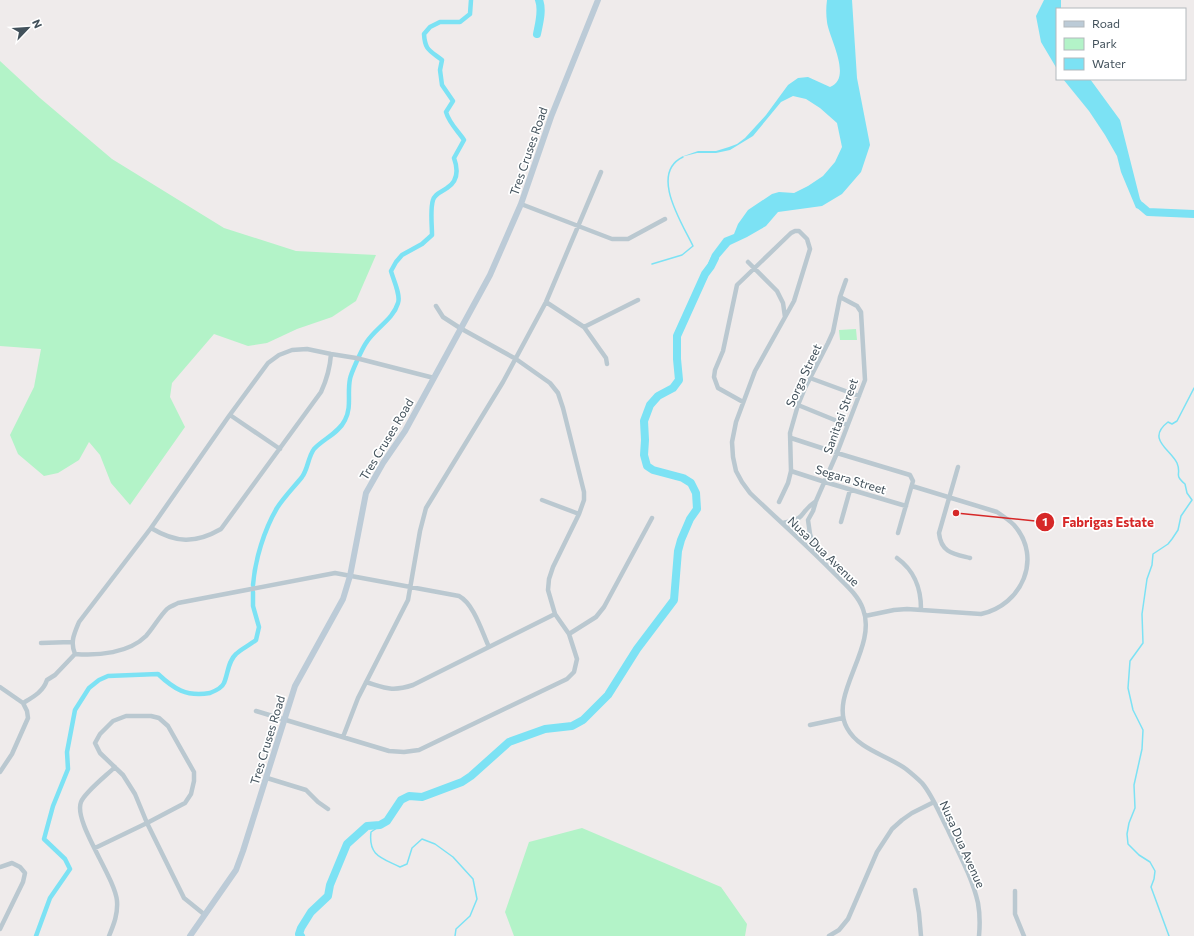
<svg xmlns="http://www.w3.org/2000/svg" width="1194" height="936" font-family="Commissioner,sans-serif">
	<rect width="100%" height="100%" fill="#efebeb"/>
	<!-- green -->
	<path fill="#b3f3c8" d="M 0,61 L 40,98 L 112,159 L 224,228 L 296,251 L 376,255 L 356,301 L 332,317 L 297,329 L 267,343 L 248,346 L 214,334 L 172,383 L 170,397 L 185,427 L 130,505 L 111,483 L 100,455 L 89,442 L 79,460 L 58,473 L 44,476 L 18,454 L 10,435 L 34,387 L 41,349 L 0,346 Z
		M 856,329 L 857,340 L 840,340 L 839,330 Z
		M 582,828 L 721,887 L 747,924 L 745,936 L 514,936 L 505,912 L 529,842 Z"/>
	<!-- water -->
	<path fill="#7ce2f4" d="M 827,0 L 852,0 L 857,78 L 870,145 L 861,172 L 842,194 L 822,206 L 778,212 L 766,226 L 747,237 L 730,245 L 705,274 L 677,336 L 697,287 L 707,266 L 712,254 L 724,238 L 734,234 L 738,224 L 748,210 L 772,194 L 779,192 L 794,193 L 808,186 L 823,176 L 835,162 L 842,147 L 837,123 L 820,108 L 806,99 L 793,96 L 781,102 L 753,136 L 730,150 L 716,153 L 697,153 L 681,157 L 698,151 L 716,151 L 729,147 L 737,144 L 745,138 L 766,115 L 788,85 L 798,78 L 808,77 L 830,87 C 853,78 829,38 827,22 C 826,15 826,7 827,0 Z
		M 1044,0 L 1061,0 L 1061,9 L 1057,9 L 1057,69 L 1041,42 L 1036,16 Z
		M 1063,79 L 1090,79 L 1120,120 L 1140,199 L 1148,212 L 1136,208 L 1121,172 L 1117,156 L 1105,135 L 1089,111 Z"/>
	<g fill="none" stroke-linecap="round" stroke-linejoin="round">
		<!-- stream -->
		<path stroke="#7ce2f4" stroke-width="1.5" d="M 652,264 L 682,255 L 693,246 C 682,223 649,173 683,157
			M 1192,500 L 1187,493 L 1185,484 C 1173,474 1182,475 1177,463 C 1170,449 1146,439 1168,422 L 1172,424 L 1177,421 L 1194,388
			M 387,821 L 371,832 C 368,856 382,858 400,867 L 407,864 L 412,848 L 422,839 L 435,844 L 453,857 L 473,879 L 477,899 L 470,916 L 456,929 L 455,936
			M 1169,936 L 1151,887 L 1154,879 L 1155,871 L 1150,862 L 1139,855 L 1128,844 L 1127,834 L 1129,823 L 1135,808 L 1134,785 L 1142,749 L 1143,730 L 1133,710 L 1128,688 L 1130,661 L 1143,643 L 1142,614 L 1147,579 L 1152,565 L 1153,554 L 1168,544 L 1172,539 L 1178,530 L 1181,516 L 1192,500"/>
		<!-- canal -->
		<path stroke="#7ce2f4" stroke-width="4.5" d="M 253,585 C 255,560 264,530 277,508 C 284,497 294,487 302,477 C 308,469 308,457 314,449 C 323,439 339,433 345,420 C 352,407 347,393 350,379 C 351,373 362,349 366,343 C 375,328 393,320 398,303 C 401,295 393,279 391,271 L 396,262 L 402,255 L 422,244 L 432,235 C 432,225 430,209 433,200 C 435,193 442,192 447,188 C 458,181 458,169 454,158 L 464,140 C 458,131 449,123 446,112 L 453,101 L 442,85 L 440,70 L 442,60 C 429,50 425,50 424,34 L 430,27 L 440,22 L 460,22 L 470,14 L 471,0
			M 36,936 L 50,898 L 70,869 L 65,859 L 44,839 L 53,806 L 68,769 L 67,752 L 75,710 L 89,688 L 99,680 L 108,676 L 158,674 C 174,689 186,697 210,693 C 215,691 222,688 224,683 C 228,674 228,661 236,654 C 241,649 250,645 256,640 L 259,627 L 253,606 L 253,592"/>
		<!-- river -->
		<path stroke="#7ce2f4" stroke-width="8" d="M 537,34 C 539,24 543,10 539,0
			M 1141,206 L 1148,212 L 1194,214
			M 301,936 L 299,934 L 301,928 L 311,912 L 328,896 L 330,885 L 347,844 L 367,826 L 380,825 L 387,821 L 401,800 L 409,796 L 422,797 L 462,782 L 471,776 L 509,742 L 545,729 L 572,726 L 583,720 L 608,695 L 637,649 L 674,600 L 678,551 L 681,540 L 690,519 L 697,509 L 696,493 L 691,483 L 683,478 L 653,470 L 647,466 L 644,455 L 645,440 L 644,421 L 650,405 L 658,396 L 673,388 L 679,380 L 677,359 L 677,336 L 705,274 L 711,266 L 715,258"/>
		<!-- minor -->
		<path stroke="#bac8d0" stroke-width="4.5" d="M 521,204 L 612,239 L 628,239 L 665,219
			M 748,262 L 777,291 L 783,303 L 785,317
			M 546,302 L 584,327 L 606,358 L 607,364
			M 436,306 L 443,317 L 460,328 L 516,359 L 550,383 L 558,393 L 563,408 L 584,492 L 584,500 L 579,514
			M 584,327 L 638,300
			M 434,378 L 356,358 L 331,354 L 307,349 L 292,350 L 279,355 L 268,363 L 229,416 L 151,528 L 79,622 C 74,634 70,642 75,654 C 98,656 129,653 146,636 C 154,627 159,617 167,609 C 170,606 175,605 178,603 L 335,573 L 459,596 C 474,604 482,632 489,647
			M 810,378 L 859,396
			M 743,402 L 718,388 L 714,377 L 715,370 L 723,351 L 737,285 L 791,233 L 795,231 L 799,231 L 807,239 L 810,249 L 794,301 L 755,371 L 736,422 L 732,442 L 733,457 L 736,471 L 742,482 L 750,493 C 778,520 808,546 835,574 C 846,585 858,595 863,609 C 878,647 828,695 847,728 C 859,750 887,755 906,769 C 911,773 917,778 922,783 C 933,796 940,815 948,830 C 959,854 972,877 978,903 C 980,914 980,925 979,936
			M 798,405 L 847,425
			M 230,415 L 280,449
			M 791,438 L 837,453 L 910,475 L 913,481 L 898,533
			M 958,467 L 939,533 C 941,553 954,554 970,558
			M 791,471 L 825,482 L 906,506
			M 779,502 L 788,483 L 791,471 L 790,433 L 798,405 L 805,388 L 828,343 L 833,332 L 840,297 L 846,280
			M 841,522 L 850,490
			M 782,523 C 788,522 797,521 801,516 C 807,509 807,507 816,501
			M 151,528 C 176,543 195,544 221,529 L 321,392 C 327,379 330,369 331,354
			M 816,553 L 810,534 L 808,520 L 813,511 L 816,501 L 837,453 L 865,380 L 861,312 L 857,306 L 840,297
			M 897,558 C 915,571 921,588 921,609
			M 865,616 L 894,610 L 907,609 L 981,614 C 1022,605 1043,558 1014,525 C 1009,520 1003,516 997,512 L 912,486
			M 569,634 L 596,617 L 604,607 L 652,518
			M 41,643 L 71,642
			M 366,682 C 386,688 392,692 413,685 L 555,614
			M 0,687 L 23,703 L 27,711 L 28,718 L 12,754 L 0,772
			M 23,703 C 33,697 43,692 47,680 L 55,675 L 75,654
			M 256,711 L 389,751 L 404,752 L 419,750 L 567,679 L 574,672 L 577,659 L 569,634 L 555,614 L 548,590 L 549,579 L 553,567 L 579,514 L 542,500
			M 810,725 L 843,718
			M 343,737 L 358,698 L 408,600 L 420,531 L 426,508 L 503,382 L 546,302 L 601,172
			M 267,778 L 306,790 L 318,802 L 328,809
			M 95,848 L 147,823 L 185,803 L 191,794 L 194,781 L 194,772 L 168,726 L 159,718 L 151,716 L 126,716 L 113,721 L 100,734 L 95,743 L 100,753 L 123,775 L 135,794 L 147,823 L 184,898 L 205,915
			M 0,867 L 12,863 L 20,867 L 25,873 L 23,882 L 0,929
			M 915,890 L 919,913 L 921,936
			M 1015,891 L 1015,914 L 1024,936
			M 109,936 C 114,924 118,914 117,901 C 115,877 73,822 81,802 C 85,792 107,775 115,767
			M 829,936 L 839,930 L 848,919 L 877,852 L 892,829 L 902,820 L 912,813 L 934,802"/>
		<!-- secondary -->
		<path stroke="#bccbd7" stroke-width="6" d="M 190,936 L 236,870 L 243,851 L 295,686 L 343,599 L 350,576 L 366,493 L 383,463 L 405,431 L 490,275 L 521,204 L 551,117 L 598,0"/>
	</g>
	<g text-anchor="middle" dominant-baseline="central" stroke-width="3.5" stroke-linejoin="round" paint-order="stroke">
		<!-- street labels -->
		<g font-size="12" fill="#42515b" stroke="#fff">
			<text transform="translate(528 151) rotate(-71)">Tres Cruses Road</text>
			<text transform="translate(803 375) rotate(-65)">Sorga Street</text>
			<text transform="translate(840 416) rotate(-70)">Sanitasi Street</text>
			<text transform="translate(386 439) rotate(-59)">Tres Cruses Road</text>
			<text transform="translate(851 479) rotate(17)">Segara Street</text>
			<text transform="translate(824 551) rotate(44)">Nusa Dua Avenue</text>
			<text transform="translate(267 740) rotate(-73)">Tres Cruses Road</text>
			<text transform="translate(963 844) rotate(66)">Nusa Dua Avenue</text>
		</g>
	</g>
	<!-- callouts -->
	<path fill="none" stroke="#d62828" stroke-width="1.5" d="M956 513L1045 522"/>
	<g fill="#d62828" stroke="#fff" stroke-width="1.5">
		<circle cx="956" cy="513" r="4"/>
		<circle cx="1045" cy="522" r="10"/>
	</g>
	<g font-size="12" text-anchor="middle" font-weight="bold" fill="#fff">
		<text x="1045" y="526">1</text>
	</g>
	<g font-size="13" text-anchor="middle" font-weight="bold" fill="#d62828" stroke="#fff" stroke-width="3.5" stroke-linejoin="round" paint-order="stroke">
		<text x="1108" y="527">Fabrigas Estate</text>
	</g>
	<!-- legend -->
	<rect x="1056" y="8" width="130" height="72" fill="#ffffff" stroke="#b3b9bd"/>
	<rect x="1064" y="21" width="20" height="6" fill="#bccbd7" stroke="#b3b9bd"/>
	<text x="1092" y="28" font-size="12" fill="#42515b">Road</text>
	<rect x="1064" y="38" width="20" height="12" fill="#b3f3c8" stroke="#b3b9bd"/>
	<text x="1092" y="48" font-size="12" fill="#42515b">Park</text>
	<rect x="1064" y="58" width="20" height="12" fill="#7ce2f4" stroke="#b3b9bd"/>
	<text x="1092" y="68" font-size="12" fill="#42515b">Water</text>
	<!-- north arrow -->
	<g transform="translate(28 28) rotate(65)" stroke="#ffffff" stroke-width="3" paint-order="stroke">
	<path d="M0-3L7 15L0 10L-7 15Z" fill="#42515b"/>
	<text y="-6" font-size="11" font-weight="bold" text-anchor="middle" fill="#42515b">N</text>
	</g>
</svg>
